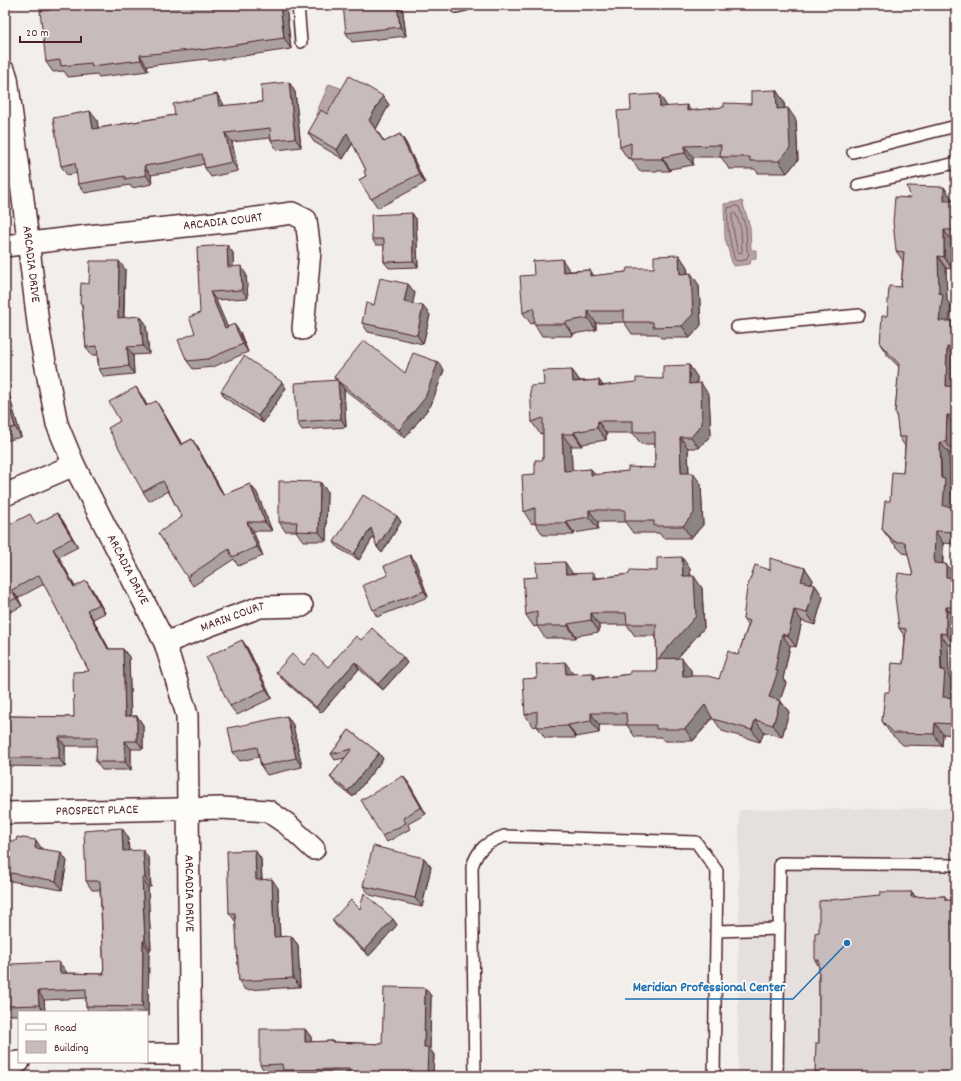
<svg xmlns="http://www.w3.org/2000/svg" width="961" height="1081" font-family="Dekko,sans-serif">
	<rect width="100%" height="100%" fill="#f2efeb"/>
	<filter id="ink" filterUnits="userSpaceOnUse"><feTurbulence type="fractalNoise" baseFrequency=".025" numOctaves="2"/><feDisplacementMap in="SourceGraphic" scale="8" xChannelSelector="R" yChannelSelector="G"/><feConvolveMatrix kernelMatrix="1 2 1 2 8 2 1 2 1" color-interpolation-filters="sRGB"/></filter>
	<g filter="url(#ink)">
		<!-- built -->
		<path fill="#e5dfdd" d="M 956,808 L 956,1076 L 738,1076 L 739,810 Z"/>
		<!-- water -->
		<path fill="#b7a5a6" stroke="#8b6f75" d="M 329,84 L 343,89 L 329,120 L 316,114 Z
			M 742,201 L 750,227 L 751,250 L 756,250 L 756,259 L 751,259 L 750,264 L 733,266 L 725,238 L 724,204 Z"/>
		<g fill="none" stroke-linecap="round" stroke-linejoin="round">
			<!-- shore -->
			<path stroke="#76555c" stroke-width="1" d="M 737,206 L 739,207 L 746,228 L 747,250 L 749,254 L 746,260 L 737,261 L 735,260 C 730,243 726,226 728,208 Z
				M 734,213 L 736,214 L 741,229 L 742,251 L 741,253 L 738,252 C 735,240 732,227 732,214 Z"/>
			<!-- lane casing -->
			<g stroke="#4a1f2b" stroke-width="14">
				<path id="lane" d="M 298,5 L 301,42
					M 456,5 L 456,7 L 465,5
					M 853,152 L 956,126
					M 858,185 L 956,163
					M 737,327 L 859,315
					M 717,931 L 779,929
					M 475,1076 L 472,867 C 478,848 486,843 504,836 L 696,842 L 717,871 L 714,1076
					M 777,1076 L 780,863 L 956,865"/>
			</g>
			<!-- street casing -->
			<g stroke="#4a1f2b" stroke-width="24">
				<g id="street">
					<path id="s1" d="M 5,72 L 7,78 L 23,199 L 39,331 L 57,424 L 74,465 L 165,643 L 187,715 L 191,1076"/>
					<path id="s2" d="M 5,246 L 88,236 L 235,221 L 292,213 L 306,220 L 310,251 L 303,329"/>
					<path d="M 5,495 L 74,465"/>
					<path id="s3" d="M 165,643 L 208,626 L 260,607 L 302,606"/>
					<path id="s4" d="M 5,813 L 221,808 L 268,811 L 287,824 L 314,849"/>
					<path d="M 147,1054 L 190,1054"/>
					<path d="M 5,1064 L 19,1062"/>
				</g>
			</g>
			<!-- lane -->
			<use href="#lane" stroke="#fdfcf7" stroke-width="11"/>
			<!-- street -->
			<use href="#street" stroke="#fdfcf7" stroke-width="21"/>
		</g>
		<!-- wall -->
		<path fill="#aca1a1" stroke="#4a1f2b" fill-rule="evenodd" d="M 91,5 L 92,6 L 286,5 L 291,49 L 209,61 L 207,59 L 147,66 L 148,71 L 99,77 L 97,74 L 68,77 L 64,71 L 53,72 L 46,62 L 50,10 Z
			M 402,5 L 406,36 L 352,42 L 346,33 Z
			M 289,82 L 295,92 L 301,147 L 277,150 L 271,140 L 271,138 L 232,142 L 238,171 L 211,177 L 205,168 L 204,164 L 177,171 L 151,175 L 152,184 L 132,188 L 130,185 L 85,193 L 78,184 L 77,173 L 67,175 L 61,166 L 97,120 L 98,128 L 175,115 L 223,103 L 224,106 L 262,102 Z
			M 776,90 L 784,102 L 785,108 L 796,120 L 798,160 L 787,173 L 758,173 L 755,169 L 729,169 L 721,157 L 693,157 L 693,165 L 670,169 L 670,171 L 639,171 L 631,158 L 628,159 L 620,147 L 631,110 L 659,94 L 667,107 L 691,111 L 751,104 Z
			M 383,96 L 389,105 L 376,129 L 384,142 L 400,134 L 406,143 L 425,183 L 378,208 L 359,180 L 366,176 L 366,170 L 353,143 L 343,159 L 314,142 L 308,133 L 327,114 Z
			M 944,187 L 952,199 L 952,201 L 956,201 L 956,242 L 952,242 L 952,269 L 946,268 L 947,300 L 951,306 L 949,321 L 952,321 L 956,327 L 956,359 L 955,387 L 956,387 L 956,427 L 955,427 L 954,454 L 949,453 L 950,485 L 954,491 L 952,507 L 956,508 L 956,544 L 943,543 L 943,564 L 955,576 L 955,578 L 956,578 L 956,619 L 955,619 L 954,645 L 948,645 L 949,676 L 953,682 L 952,698 L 956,700 L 956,735 L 943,734 L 942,746 L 903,745 L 890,733 L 882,721 L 889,692 L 903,664 L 905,637 L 899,628 L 913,575 L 908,554 L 903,553 L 891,541 L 882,529 L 890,501 L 903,473 L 905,446 L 899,437 L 897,415 L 895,413 L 899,367 L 888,356 L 880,344 L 887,316 L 901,287 L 903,261 L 896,251 L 911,198 Z
			M 412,213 L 416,219 L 418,267 L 389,268 L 384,262 L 384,245 L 376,245 L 372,239 Z
			M 227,245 L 233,253 L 233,266 L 246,274 L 248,298 L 216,300 L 227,327 L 240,332 L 248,352 L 213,367 L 193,369 L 187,361 L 195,333 L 200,313 Z
			M 679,255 L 687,267 L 688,273 L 699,285 L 701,325 L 690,338 L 661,338 L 658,334 L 632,334 L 624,322 L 596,323 L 596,330 L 573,334 L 573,336 L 542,336 L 534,323 L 531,324 L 523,313 L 534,275 L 570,271 L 590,270 L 594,276 L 626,272 L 654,268 Z
			M 125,269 L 124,318 L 140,316 L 146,324 L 149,354 L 133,355 L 134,374 L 104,377 L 99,369 L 97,355 L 91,355 L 86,347 L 82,306 L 80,304 L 89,284 Z
			M 408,284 L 415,293 L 412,303 L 430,315 L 423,344 L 368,332 L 362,323 L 374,305 Z
			M 438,362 L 444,370 L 431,405 L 405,438 L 344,389 L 346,427 L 302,430 L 297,422 L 336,381 L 334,377 L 405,373 Z
			M 689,365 L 697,377 L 697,384 L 709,395 L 711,435 L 699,448 L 688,448 L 689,473 L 701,484 L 703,525 L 691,538 L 663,538 L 659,533 L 633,533 L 625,522 L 598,522 L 598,529 L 574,533 L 574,535 L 543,535 L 535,523 L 532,524 L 524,512 L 535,474 L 543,460 L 543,433 L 540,434 L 532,422 L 544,385 L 572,370 L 580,381 L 599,380 L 603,386 L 663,379 ZM 606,433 L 633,433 L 641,444 L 655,444 L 655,468 L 595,475 L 591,469 L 572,471 L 571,446 L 582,446 L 582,444 L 606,440 Z
			M 5,386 L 8,391 L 21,437 L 5,441 Z
			M 286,388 L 263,423 L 225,398 L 221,391 Z
			M 142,396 L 147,406 L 162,410 L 182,444 L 192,439 L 198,448 L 224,495 L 250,484 L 257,493 L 272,531 L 253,531 L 263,556 L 238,566 L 234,559 L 193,586 L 187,577 L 182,517 L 168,491 L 149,501 L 143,492 L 120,421 Z
			M 320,482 L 327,491 L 326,541 L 303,541 L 296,531 L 285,531 L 279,522 Z
			M 57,513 L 63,521 L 78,547 L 59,557 L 75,587 L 92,589 L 105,613 L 93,619 L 109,649 L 123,649 L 129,657 L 131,716 L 137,716 L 143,725 L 143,749 L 131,749 L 131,770 L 102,770 L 96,762 L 97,746 L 65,746 L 65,767 L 5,766 L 5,716 L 74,717 L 89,671 L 44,584 L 18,598 L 22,606 L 5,615 L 5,527 L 37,524 Z
			M 397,516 L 401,522 L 382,553 L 377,547 L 374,536 L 359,560 L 338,548 L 334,542 Z
			M 410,555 L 415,561 L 428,597 L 377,617 L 373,610 L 388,575 Z
			M 805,568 L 813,580 L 812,584 L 815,585 L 823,597 L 815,625 L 802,621 L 796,647 L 790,646 L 783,679 L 786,683 L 780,700 L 789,712 L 782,737 L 764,732 L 760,742 L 722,731 L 713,718 L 693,741 L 664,741 L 661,737 L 635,737 L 627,725 L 599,725 L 599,733 L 576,737 L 576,738 L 545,738 L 537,726 L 534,727 L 525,715 L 574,674 L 593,673 L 597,678 L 657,671 L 656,636 L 635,636 L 627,625 L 599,625 L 599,632 L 576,636 L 576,638 L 545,638 L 537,626 L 534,627 L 526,615 L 537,577 L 573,574 L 597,578 L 657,571 L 690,569 L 691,576 L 702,588 L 704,628 L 677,658 L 691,670 L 691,676 L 719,679 L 738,655 L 748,626 L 743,619 L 770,570 Z
			M 242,640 L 248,649 L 272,698 L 237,715 L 230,706 Z
			M 403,657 L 407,663 L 383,690 L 359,669 L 321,713 L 281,678 L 276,672 L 304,665 L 328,667 Z
			M 287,716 L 293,725 L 302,767 L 267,775 L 261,766 L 259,757 L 240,761 L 233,752 Z
			M 349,730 L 379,753 L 383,759 L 353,797 L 335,783 L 330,777 L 345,758 L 335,760 L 331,754 Z
			M 408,782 L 426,814 L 408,824 L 410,829 L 387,842 L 382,836 Z
			M 128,837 L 129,851 L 149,859 L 151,887 L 148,887 L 151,950 L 149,950 L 148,1016 L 147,1016 L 147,1012 L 89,1012 L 86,1006 L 86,998 L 44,1000 L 45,1012 L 19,1012 L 19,1015 L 5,1015 L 5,967 L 66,971 L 66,973 L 104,974 L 100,890 L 92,890 L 86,881 Z
			M 5,841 L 42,849 L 67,861 L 62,890 L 5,880 Z
			M 255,850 L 261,859 L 262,879 L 278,888 L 280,937 L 291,936 L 298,945 L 300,987 L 245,990 L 239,981 L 236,922 L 229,913 Z
			M 424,858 L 431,867 L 422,907 L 370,895 L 363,886 Z
			M 912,892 L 915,897 L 945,896 L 947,900 L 956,1076 L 818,1076 L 815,1072 L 819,1043 L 819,967 L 815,960 L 819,932 L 880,895 Z
			M 360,909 L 393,919 L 397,925 L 369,956 L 336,926 L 332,920 Z
			M 425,988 L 431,996 L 430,1049 L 434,1055 L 433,1076 L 287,1076 L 284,1072 L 266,1073 L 260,1065 L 305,1029 L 311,1037 L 311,1042 L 332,1041 L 333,1042 L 382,1044 Z"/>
		<!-- shaded-wall -->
		<path fill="#8c8383" stroke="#4a1f2b" d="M 280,5 L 286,5 L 291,49 L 284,38 Z
			M 397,5 L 402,5 L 406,36 L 400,27 Z
			M 140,55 L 147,66 L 148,71 L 141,60 Z
			M 289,82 L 295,92 L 301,147 L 295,138 Z
			M 776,90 L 784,102 L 785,121 L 777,109 Z
			M 217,94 L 223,103 L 226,115 L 219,106 Z
			M 659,94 L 667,106 L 668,119 L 660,107 Z
			M 383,96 L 389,105 L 376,129 L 390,151 L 369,120 Z
			M 687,105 L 695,117 L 687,111 Z
			M 788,108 L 796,120 L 798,160 L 787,173 L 779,161 Z
			M 90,111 L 97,120 L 100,138 L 93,129 Z
			M 225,133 L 232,142 L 238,171 L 232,162 Z
			M 347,133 L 353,142 L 343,159 L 337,150 Z
			M 400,134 L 406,143 L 425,183 L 419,174 Z
			M 685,146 L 693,157 L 693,165 L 685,153 Z
			M 662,157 L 670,169 L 670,171 L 662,159 Z
			M 144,166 L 151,175 L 152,184 L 146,175 Z
			M 944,187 L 952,199 L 952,213 L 944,201 Z
			M 412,213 L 416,219 L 418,267 L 413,261 Z
			M 944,230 L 952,242 L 952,269 L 944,257 Z
			M 227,245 L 233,253 L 234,275 L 228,267 Z
			M 679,255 L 687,267 L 688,286 L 680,274 Z
			M 938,256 L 946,268 L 947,300 L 951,306 L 948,332 L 939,321 Z
			M 562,259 L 570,271 L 563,272 Z
			M 119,261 L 125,269 L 123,326 L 118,318 Z
			M 241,266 L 246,274 L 248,298 L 242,290 Z
			M 590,270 L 598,282 L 590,276 Z
			M 691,273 L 699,285 L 701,325 L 690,338 L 682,326 Z
			M 408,284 L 415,293 L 411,311 L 404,302 Z
			M 210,292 L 216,300 L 231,335 L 225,328 Z
			M 423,306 L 430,315 L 423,344 L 417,335 Z
			M 588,311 L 596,323 L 596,330 L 588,318 Z
			M 140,316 L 146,324 L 149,354 L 143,346 Z
			M 952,321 L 956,327 L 956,354 L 951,347 Z
			M 565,322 L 573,334 L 573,336 L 565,324 Z
			M 234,324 L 240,332 L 248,352 L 243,344 Z
			M 127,347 L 133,355 L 134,374 L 129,366 Z
			M 947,347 L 956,359 L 955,398 L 946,386 Z
			M 438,362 L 444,370 L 431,405 L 405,438 L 399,430 Z
			M 689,365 L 697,377 L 697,396 L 689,384 Z
			M 572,370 L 580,381 L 573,382 Z
			M 599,380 L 608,392 L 599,386 Z
			M 338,381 L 344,389 L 346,427 L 341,419 Z
			M 282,382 L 286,388 L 263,423 L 258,416 Z
			M 701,383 L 709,395 L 711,435 L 699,448 L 691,437 Z
			M 5,386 L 8,391 L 21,437 L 15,427 L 5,393 Z
			M 136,387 L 142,396 L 152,415 L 146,406 Z
			M 156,401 L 162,410 L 187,454 L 181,445 Z
			M 947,415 L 955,427 L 954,454 L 946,442 Z
			M 598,421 L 606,433 L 606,440 L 597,428 Z
			M 574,432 L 582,444 L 582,446 L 574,434 Z
			M 562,434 L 571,446 L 573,483 L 564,471 Z
			M 680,437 L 688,448 L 689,485 L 681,473 Z
			M 192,439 L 198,448 L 229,504 L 223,495 Z
			M 940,442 L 949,453 L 950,485 L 954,491 L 951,518 L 943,506 Z
			M 591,469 L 600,481 L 591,475 Z
			M 693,473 L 701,484 L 703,525 L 691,538 L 683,526 Z
			M 320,482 L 327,491 L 326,541 L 319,532 Z
			M 250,484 L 257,493 L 272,531 L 265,522 Z
			M 955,507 L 956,508 L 956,536 L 954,532 Z
			M 589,510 L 598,522 L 598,529 L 589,517 Z
			M 57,513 L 63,521 L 78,547 L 72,538 Z
			M 397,516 L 401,522 L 382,553 L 377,547 Z
			M 566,521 L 574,533 L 574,535 L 566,523 Z
			M 247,522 L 253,531 L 263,556 L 257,547 Z
			M 371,528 L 375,534 L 359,560 L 354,554 Z
			M 935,531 L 943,543 L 942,575 L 934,563 Z
			M 53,549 L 59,557 L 80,596 L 74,587 Z
			M 410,555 L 415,561 L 428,597 L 424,591 Z
			M 682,557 L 690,569 L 691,588 L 683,576 Z
			M 565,562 L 573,574 L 566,574 Z
			M 946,564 L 955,576 L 954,589 L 946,577 Z
			M 805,568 L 813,580 L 810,593 L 801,581 Z
			M 593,573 L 601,585 L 593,579 Z
			M 694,576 L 702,588 L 704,628 L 666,671 L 658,659 Z
			M 86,581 L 92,589 L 105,613 L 99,604 Z
			M 815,585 L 823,597 L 815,625 L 807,613 Z
			M 12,590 L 18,598 L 22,606 L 16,598 Z
			M 946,607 L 955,619 L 954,645 L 946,634 Z
			M 87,610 L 93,619 L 114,658 L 108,649 Z
			M 794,610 L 802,621 L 796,647 L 788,636 Z
			M 591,613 L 599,625 L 599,632 L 591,620 Z
			M 568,624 L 576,636 L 576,638 L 568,626 Z
			M 940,633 L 948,645 L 949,676 L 953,682 L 951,709 L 943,697 Z
			M 782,634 L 790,646 L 783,679 L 786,683 L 777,709 L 769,697 Z
			M 242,640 L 248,649 L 272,698 L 266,689 Z
			M 123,649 L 129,657 L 131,725 L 125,716 Z
			M 403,657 L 407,663 L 383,690 L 378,684 Z
			M 682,658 L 691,670 L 691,688 L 683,676 Z
			M 355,662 L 359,669 L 321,713 L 316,707 Z
			M 565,662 L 574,674 L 566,674 Z
			M 593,673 L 601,685 L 593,679 Z
			M 955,698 L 956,700 L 956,727 L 953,724 Z
			M 780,701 L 789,712 L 782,737 L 773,725 Z
			M 705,705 L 713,717 L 693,741 L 685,729 Z
			M 591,713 L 599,725 L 599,733 L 591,721 Z
			M 137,716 L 143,725 L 143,749 L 137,741 Z
			M 287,716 L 293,725 L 302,767 L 296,758 Z
			M 755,720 L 764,732 L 760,742 L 752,730 Z
			M 935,723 L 943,734 L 942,746 L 934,734 Z
			M 568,725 L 576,737 L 576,738 L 568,726 Z
			M 59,737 L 65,746 L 65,767 L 59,758 Z
			M 125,741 L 131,749 L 131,770 L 125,762 Z
			M 379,753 L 383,759 L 353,797 L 348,791 Z
			M 403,776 L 408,782 L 426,814 L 421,807 Z
			M 122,828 L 128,837 L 129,860 L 123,851 Z
			M 36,840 L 42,849 L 41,856 L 35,848 Z
			M 143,850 L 149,859 L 151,887 L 145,878 Z
			M 255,850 L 261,859 L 262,889 L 256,880 Z
			M 61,852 L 67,861 L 62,890 L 56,881 Z
			M 424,858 L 431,867 L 422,907 L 415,898 Z
			M 142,878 L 148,887 L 151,950 L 145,941 Z
			M 272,879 L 278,888 L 280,946 L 274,937 Z
			M 912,892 L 920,903 L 911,897 Z
			M 393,919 L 397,925 L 369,956 L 364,950 Z
			M 291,936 L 298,945 L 300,987 L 293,978 Z
			M 143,941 L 149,950 L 148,1016 L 147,1014 L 147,1012 L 146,1012 L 142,1007 Z
			M 59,962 L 66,971 L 66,982 L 60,973 Z
			M 425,988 L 431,996 L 430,1049 L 434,1055 L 433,1076 L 427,1076 L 424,1047 Z
			M 38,991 L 44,1000 L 45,1012 L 44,1012 L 39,1005 Z
			M 305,1029 L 311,1037 L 311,1050 L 305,1042 Z"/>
		<!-- building -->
		<path fill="#c8bbbb" stroke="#4a1f2b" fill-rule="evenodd" d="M 64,5 L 90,5 L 90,6 L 102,5 L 280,5 L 284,38 L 201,50 L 201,49 L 140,55 L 141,60 L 92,66 L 91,63 L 61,66 L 60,60 L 46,62 L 40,11 L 50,10 L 50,7 Z
			M 343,5 L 397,5 L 400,27 L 346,33 Z
			M 349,76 L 383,96 L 369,120 L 384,142 L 400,134 L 419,174 L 371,199 L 359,180 L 366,176 L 364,171 L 366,170 L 347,133 L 337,150 L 308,133 L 321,110 L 327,114 Z
			M 289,82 L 295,138 L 271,140 L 270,128 L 225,133 L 232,162 L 205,168 L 202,154 L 170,162 L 144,166 L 146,175 L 125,179 L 125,176 L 78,184 L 75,163 L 61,166 L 53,118 L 90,111 L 93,129 L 175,115 L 173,104 L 217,94 L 219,106 L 262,102 L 261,85 Z
			M 776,90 L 777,109 L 788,108 L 790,148 L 779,161 L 750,161 L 750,157 L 720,157 L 721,145 L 685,146 L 685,153 L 662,157 L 662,159 L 631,159 L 631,143 L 620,147 L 617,111 L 631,110 L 630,96 L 659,94 L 660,107 L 687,105 L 687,111 L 724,107 L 724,103 L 751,104 L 751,91 Z
			M 907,186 L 944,187 L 944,201 L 956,201 L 956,230 L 944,230 L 944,257 L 938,256 L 939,293 L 943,294 L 939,321 L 952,321 L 951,347 L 947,347 L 946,386 L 956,387 L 956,416 L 947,415 L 946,442 L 940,442 L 941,478 L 945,479 L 943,506 L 955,507 L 954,532 L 935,531 L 934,563 L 946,564 L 946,577 L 956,578 L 956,607 L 946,607 L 946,634 L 940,633 L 941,670 L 945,670 L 943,697 L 955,698 L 953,724 L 935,723 L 934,734 L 894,733 L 882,721 L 885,692 L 889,692 L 892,663 L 903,664 L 906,629 L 899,628 L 895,597 L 898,573 L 913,575 L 905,542 L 895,542 L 882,529 L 885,501 L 890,501 L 892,472 L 903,473 L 906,437 L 899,437 L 896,413 L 895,413 L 899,364 L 880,344 L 882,316 L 887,316 L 889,286 L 901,287 L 904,252 L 896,251 L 893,222 L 895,197 L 911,198 Z
			M 412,213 L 413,261 L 384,262 L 384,239 L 372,239 L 371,215 Z
			M 227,245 L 228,267 L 241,266 L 242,290 L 210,292 L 225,328 L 234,324 L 243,344 L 208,359 L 187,361 L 178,340 L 195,333 L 189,317 L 200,313 L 197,247 Z
			M 679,255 L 680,274 L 691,273 L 693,314 L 682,326 L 653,327 L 653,322 L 624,322 L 624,311 L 588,311 L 588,318 L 565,322 L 565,324 L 534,324 L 534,308 L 523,313 L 520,276 L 534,275 L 533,261 L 562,259 L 563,272 L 590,270 L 590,276 L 626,272 L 627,268 L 654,268 L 654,256 Z
			M 90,261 L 119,261 L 118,318 L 140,316 L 143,346 L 127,347 L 129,366 L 99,369 L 97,346 L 86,347 L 82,304 L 80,304 L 81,283 L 89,284 Z
			M 380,278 L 408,284 L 404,302 L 423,306 L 417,335 L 362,323 L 366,303 L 374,305 Z
			M 364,340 L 405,373 L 413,353 L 438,362 L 425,398 L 399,430 L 338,381 L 341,419 L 297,422 L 295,383 L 338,380 L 334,377 Z
			M 244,356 L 282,382 L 258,416 L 221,391 Z
			M 689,365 L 689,384 L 701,383 L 702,424 L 691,437 L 680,437 L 681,473 L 693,473 L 694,513 L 683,526 L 654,526 L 654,521 L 625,521 L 625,510 L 589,510 L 589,517 L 566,521 L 566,523 L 535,523 L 535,508 L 524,512 L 522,475 L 535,474 L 535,460 L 543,460 L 543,418 L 532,422 L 530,386 L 544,385 L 543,371 L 572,370 L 573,382 L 599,380 L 599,386 L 636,382 L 636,378 L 663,379 L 663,366 ZM 598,421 L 633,421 L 633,432 L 655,432 L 655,468 L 628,467 L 628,471 L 591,475 L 591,469 L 564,471 L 562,434 L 574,434 L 574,432 L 597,428 Z
			M 136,387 L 146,406 L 156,401 L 181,445 L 192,439 L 223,495 L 250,484 L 265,522 L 247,522 L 257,547 L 232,557 L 229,549 L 187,577 L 158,533 L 182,517 L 163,481 L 143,492 L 108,428 L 120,421 L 109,402 Z
			M 5,393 L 15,427 L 5,430 Z
			M 279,481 L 320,482 L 319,532 L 296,531 L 297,522 L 279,522 Z
			M 363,495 L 397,516 L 377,547 L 371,528 L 354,554 L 334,542 Z
			M 57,513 L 72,538 L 53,549 L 74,587 L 86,581 L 99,604 L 87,610 L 108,649 L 123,649 L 125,716 L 137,716 L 137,741 L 125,741 L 125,762 L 96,762 L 97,737 L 59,737 L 59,758 L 5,758 L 5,716 L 74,717 L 73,672 L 89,671 L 39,575 L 12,590 L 16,598 L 5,604 L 5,527 L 30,514 L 36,524 Z
			M 410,555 L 424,591 L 373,610 L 363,585 L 388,575 L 384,566 Z
			M 682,557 L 683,576 L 694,576 L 696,616 L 658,659 L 682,658 L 683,676 L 708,676 L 719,679 L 728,651 L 738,655 L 750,621 L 743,619 L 747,588 L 755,565 L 770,570 L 770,558 L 805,568 L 801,581 L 815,585 L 807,613 L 794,610 L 788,636 L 782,634 L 775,670 L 778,671 L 769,697 L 780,701 L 773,725 L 755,720 L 752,730 L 713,719 L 705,705 L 685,729 L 656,729 L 656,725 L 627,725 L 626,713 L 591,713 L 591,721 L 568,725 L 568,726 L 537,727 L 537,711 L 525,715 L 523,679 L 537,678 L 536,664 L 565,662 L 566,674 L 593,673 L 593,679 L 630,674 L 630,671 L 657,671 L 656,624 L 627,624 L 626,613 L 591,613 L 591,620 L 568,624 L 568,626 L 537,626 L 537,611 L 526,615 L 523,578 L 537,577 L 536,563 L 565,562 L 566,574 L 593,573 L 593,579 L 629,574 L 630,570 L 657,571 L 657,558 Z
			M 372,628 L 403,657 L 378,684 L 355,662 L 316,707 L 276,672 L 292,654 L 304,665 L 314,654 L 328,667 L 356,636 L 361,640 Z
			M 242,640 L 266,689 L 230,706 L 206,657 Z
			M 287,716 L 296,758 L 261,766 L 257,747 L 233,752 L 228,728 Z
			M 349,730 L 379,753 L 348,791 L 330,777 L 352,749 L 331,754 Z
			M 403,776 L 421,807 L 403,818 L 406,823 L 382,836 L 361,800 Z
			M 122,828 L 123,851 L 143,850 L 145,878 L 142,878 L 145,941 L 143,941 L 142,1007 L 86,1006 L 86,989 L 38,991 L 39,1005 L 5,1006 L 5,967 L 12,966 L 12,964 L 59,962 L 60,973 L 104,974 L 100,881 L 86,881 L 84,831 Z
			M 17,837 L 36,840 L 35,848 L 61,852 L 56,881 L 5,872 L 5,841 L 16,841 Z
			M 373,846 L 424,858 L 415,898 L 363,886 Z
			M 255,850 L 256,880 L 272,879 L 274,937 L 291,936 L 293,978 L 239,981 L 235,913 L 229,913 L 227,851 Z
			M 880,892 L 912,892 L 911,897 L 945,896 L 945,900 L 956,900 L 956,1076 L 819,1076 L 819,1072 L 815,1072 L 816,1043 L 819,1043 L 819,960 L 815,960 L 815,933 L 819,932 L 819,901 L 880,895 Z
			M 364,893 L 393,919 L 364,950 L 332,920 L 351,900 L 360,909 Z
			M 384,987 L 425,988 L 424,1047 L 428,1047 L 427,1076 L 349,1076 L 349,1069 L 283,1070 L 282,1064 L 260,1065 L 260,1029 L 305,1029 L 305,1042 L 332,1041 L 332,1042 L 382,1044 Z"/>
	</g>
	<g text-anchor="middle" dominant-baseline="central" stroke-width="3.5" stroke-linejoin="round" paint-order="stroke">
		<!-- street labels -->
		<g font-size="13" fill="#4a1f2b" stroke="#fdfcf7">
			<text stroke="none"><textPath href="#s2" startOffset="219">ARCADIA COURT</textPath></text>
			<text stroke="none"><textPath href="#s1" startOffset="194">ARCADIA DRIVE</textPath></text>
			<text stroke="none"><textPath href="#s1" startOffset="518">ARCADIA DRIVE</textPath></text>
			<text stroke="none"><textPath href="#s3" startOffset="72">MARIN COURT</textPath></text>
			<text stroke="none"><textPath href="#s4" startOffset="92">PROSPECT PLACE</textPath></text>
			<text stroke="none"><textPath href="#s1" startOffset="854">ARCADIA DRIVE</textPath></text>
		</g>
	</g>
	<!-- callouts -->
	<path fill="none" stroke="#1f6fb2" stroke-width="1.5" d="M847 943L793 999H625"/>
	<circle fill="#1f6fb2" stroke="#fdfcf7" stroke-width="1.5" cx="847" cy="943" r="4"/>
	<g font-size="14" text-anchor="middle" font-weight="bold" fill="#1f6fb2" stroke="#fdfcf7" stroke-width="3.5" stroke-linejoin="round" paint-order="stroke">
		<text x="709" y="991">Meridian Professional Center</text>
	</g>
	<!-- margin -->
	<rect width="961" height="1081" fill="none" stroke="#fdfcf7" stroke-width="20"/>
	<rect x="10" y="10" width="941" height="1061" fill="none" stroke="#4a1f2b" stroke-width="1.5" filter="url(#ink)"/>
	<!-- legend -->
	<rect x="18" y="1011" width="130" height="52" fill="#fdfcf7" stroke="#b5a4a5"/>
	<rect x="26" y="1024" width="20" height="6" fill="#fdfcf7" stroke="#b5a4a5"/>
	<text x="54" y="1031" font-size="12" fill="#4a1f2b">Road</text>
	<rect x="26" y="1041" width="20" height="12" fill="#c8bbbb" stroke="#b5a4a5"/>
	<text x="54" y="1051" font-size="12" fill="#4a1f2b">Building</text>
	<!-- scale -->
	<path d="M20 36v6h61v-6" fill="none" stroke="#4a1f2b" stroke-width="2"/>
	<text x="26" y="36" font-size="12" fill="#4a1f2b" stroke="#fdfcf7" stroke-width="3" paint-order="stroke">20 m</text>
</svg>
